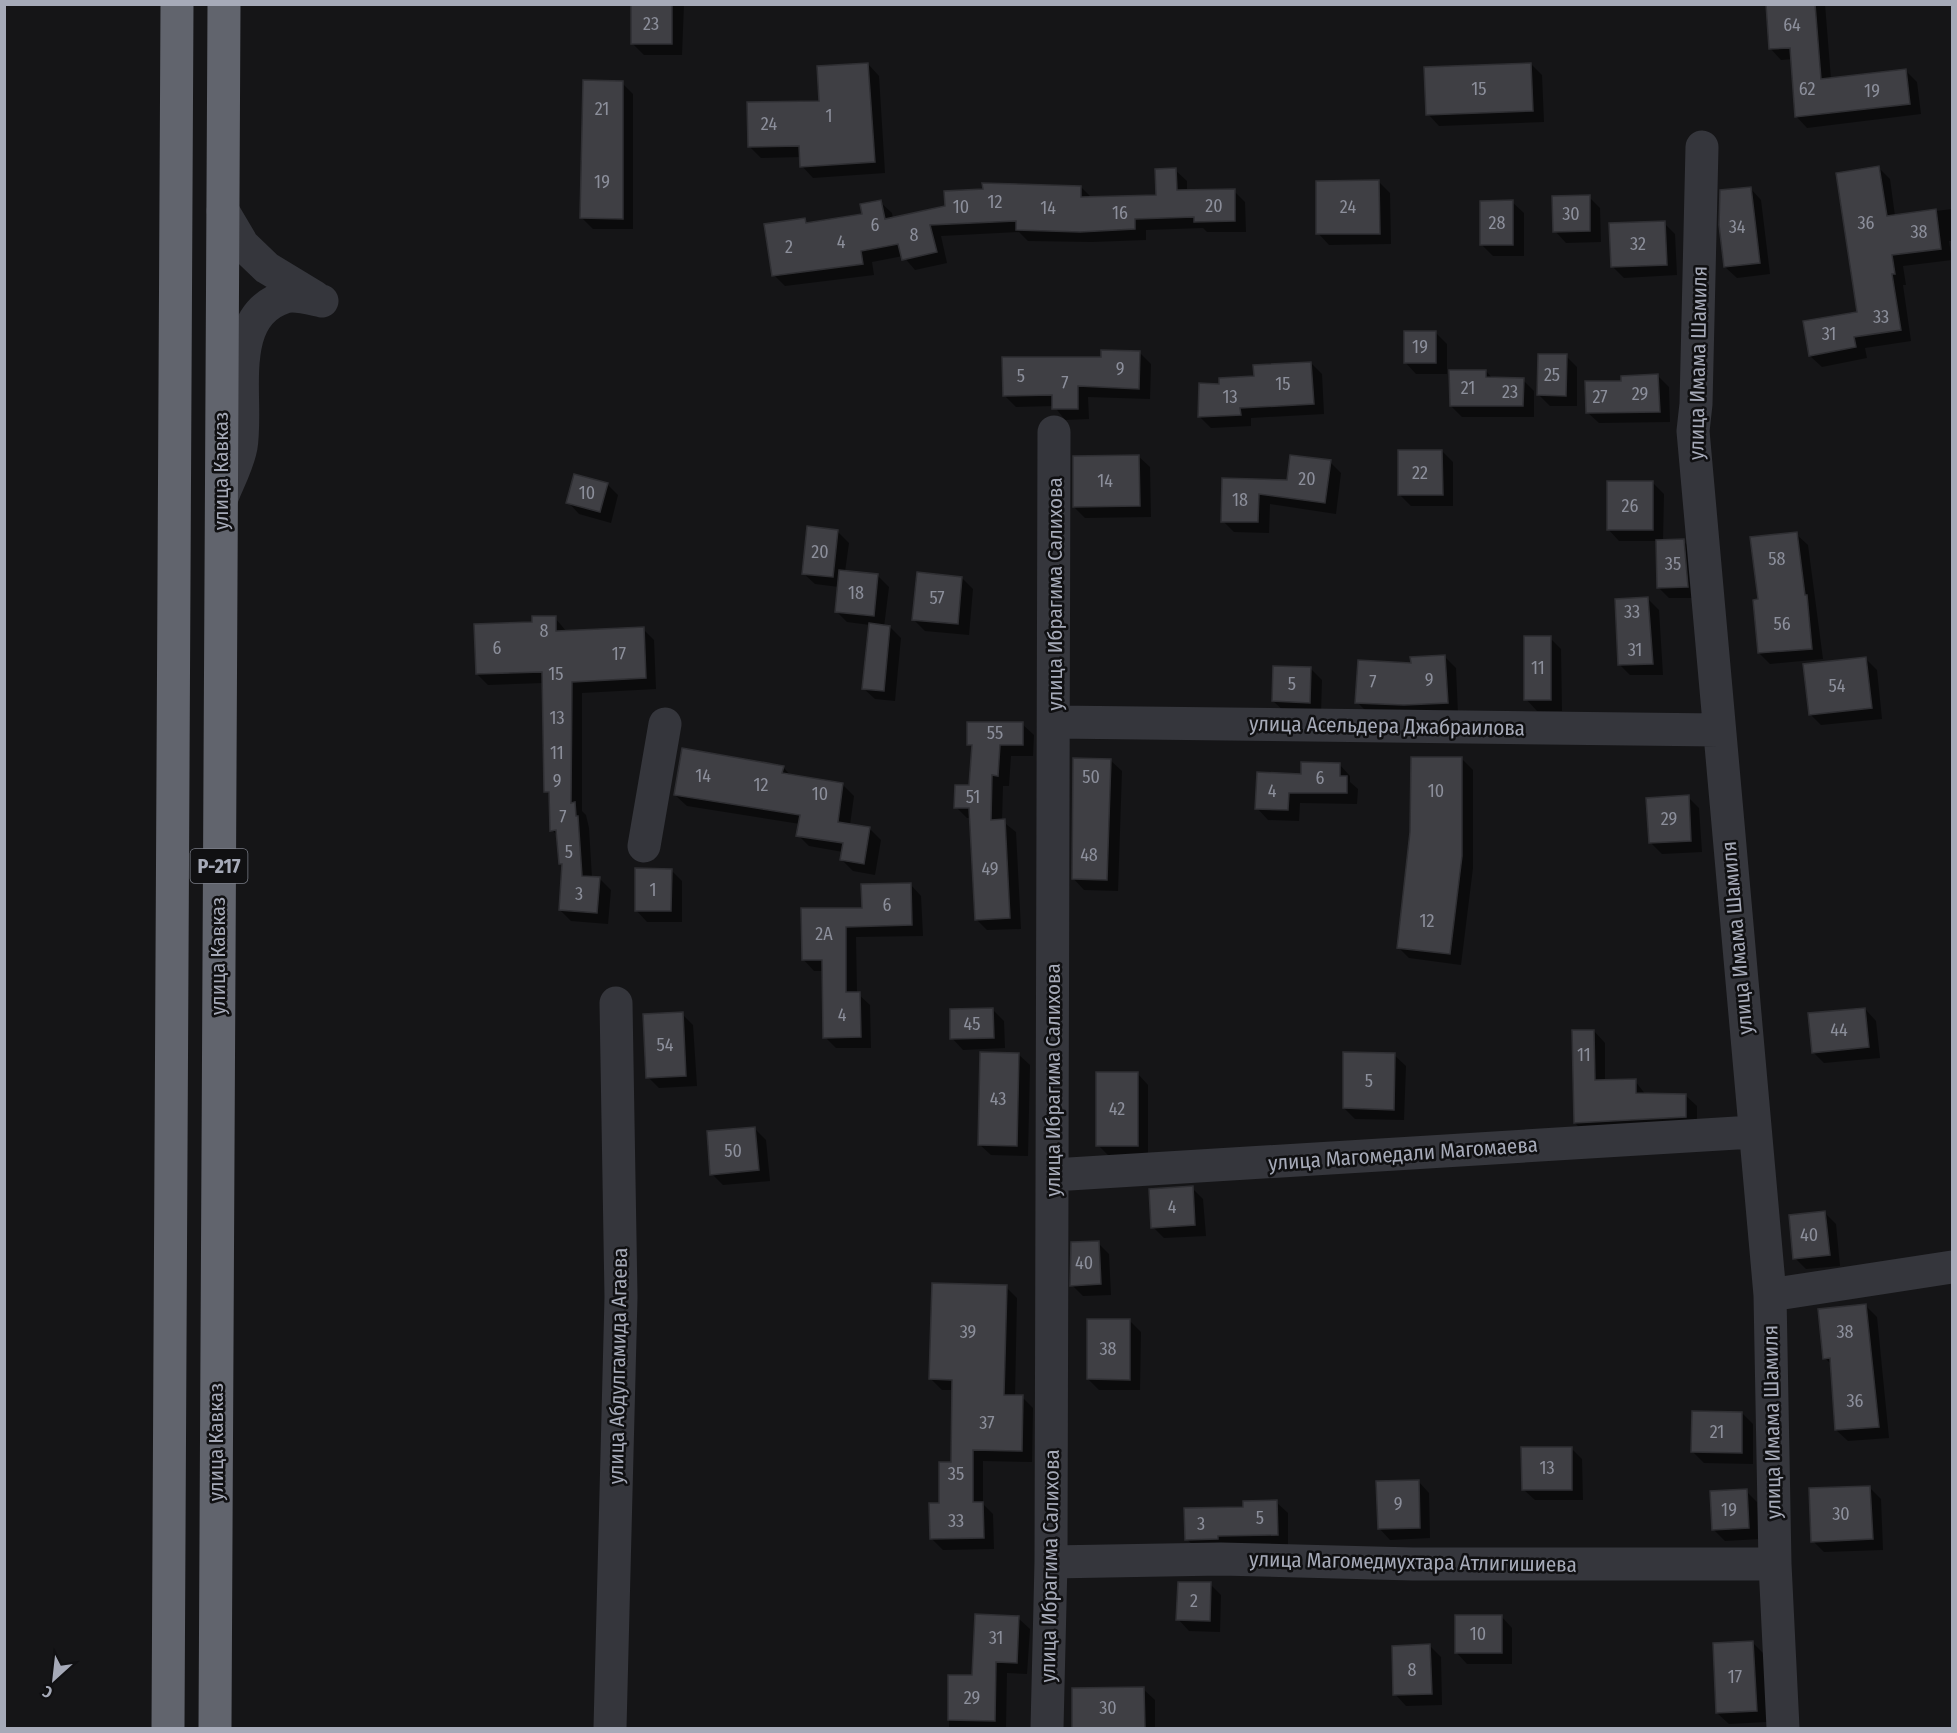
<svg xmlns="http://www.w3.org/2000/svg" width="1957" height="1733" font-family="'Fira Sans Condensed',sans-serif">
	<rect width="100%" height="100%" fill="#151517"/>
	<!-- shadow -->
	<path fill="#0007" d="M 632,4 L 684,4 L 682,55 L 644,55 L 632,43 Z
		M 1767,4 L 1825,4 L 1831,79 L 1906,71 L 1917,82 L 1921,114 L 1807,128 L 1796,116 L 1792,59 L 1781,60 L 1770,48 Z
		M 868,64 L 879,76 L 885,173 L 813,178 L 802,166 L 801,157 L 761,158 L 750,147 L 821,102 Z
		M 1531,64 L 1542,75 L 1544,122 L 1439,126 L 1428,114 Z
		M 622,83 L 633,94 L 633,229 L 593,229 L 582,218 Z
		M 1879,168 L 1890,179 L 1895,216 L 1952,209 L 1952,241 L 1949,241 L 1952,260 L 1903,266 L 1906,285 L 1903,285 L 1911,341 L 1865,348 L 1867,358 L 1822,367 L 1810,356 L 1859,313 Z
		M 1175,170 L 1187,181 L 1187,191 L 1234,191 L 1245,202 L 1246,232 L 1207,232 L 1203,228 L 1146,230 L 1146,240 L 1092,242 L 1028,241 L 1019,232 L 941,236 L 947,263 L 915,270 L 903,256 L 872,262 L 874,275 L 785,286 L 774,275 L 805,220 L 809,224 L 864,215 L 880,202 L 892,213 L 893,219 L 1081,187 L 1092,198 L 1157,197 Z
		M 1379,182 L 1390,193 L 1391,244 L 1329,245 L 1318,233 Z
		M 1750,188 L 1761,200 L 1770,274 L 1737,278 L 1725,267 Z
		M 1589,197 L 1600,208 L 1601,242 L 1566,243 L 1555,231 Z
		M 1512,202 L 1524,213 L 1524,256 L 1493,256 L 1482,245 Z
		M 1664,223 L 1675,234 L 1677,275 L 1624,278 L 1612,266 Z
		M 1436,333 L 1447,344 L 1447,374 L 1416,374 L 1405,362 Z
		M 1140,353 L 1151,364 L 1150,399 L 1088,397 L 1089,419 L 1065,420 L 1054,406 L 1016,407 L 1005,396 L 1102,358 Z
		M 1566,356 L 1577,367 L 1577,406 L 1550,406 L 1539,395 Z
		M 1311,363 L 1322,374 L 1324,414 L 1251,418 L 1251,426 L 1211,428 L 1200,417 L 1220,385 Z
		M 1486,371 L 1493,379 L 1523,380 L 1534,391 L 1534,417 L 1462,417 L 1451,406 Z
		M 1658,376 L 1669,387 L 1670,422 L 1599,423 L 1587,412 L 1623,383 Z
		M 1442,451 L 1453,462 L 1453,506 L 1411,506 L 1400,495 Z
		M 1138,456 L 1150,467 L 1151,517 L 1085,518 L 1074,507 Z
		M 1330,462 L 1341,473 L 1336,514 L 1270,504 L 1269,533 L 1234,532 L 1223,521 L 1224,479 L 1288,481 Z
		M 1653,483 L 1664,494 L 1663,541 L 1683,541 L 1695,552 L 1699,598 L 1669,598 L 1658,587 L 1657,541 L 1619,541 L 1608,529 Z
		M 607,484 L 618,495 L 611,523 L 579,514 L 568,502 Z
		M 837,531 L 849,543 L 845,572 L 878,576 L 889,587 L 884,627 L 890,627 L 901,638 L 895,701 L 875,699 L 863,688 L 870,625 L 847,622 L 836,611 L 839,587 L 815,584 L 803,573 Z
		M 1796,534 L 1808,545 L 1823,659 L 1770,664 L 1759,653 L 1760,601 Z
		M 962,578 L 973,589 L 969,635 L 925,631 L 913,619 Z
		M 1648,599 L 1659,610 L 1663,675 L 1630,675 L 1619,664 Z
		M 555,618 L 567,632 L 643,629 L 654,640 L 656,689 L 582,693 L 582,811 L 586,815 L 589,828 L 592,878 L 600,879 L 611,890 L 608,924 L 571,921 L 560,910 L 564,867 L 560,864 L 558,836 L 552,830 L 550,796 L 546,791 L 543,683 L 488,685 L 477,674 L 533,624 Z
		M 1550,638 L 1561,649 L 1562,711 L 1537,711 L 1526,699 Z
		M 1445,657 L 1456,668 L 1458,714 L 1368,713 L 1357,702 Z
		M 1866,659 L 1877,670 L 1882,719 L 1821,725 L 1810,714 Z
		M 1311,669 L 1322,680 L 1321,713 L 1285,712 L 1273,701 Z
		M 1022,724 L 1034,735 L 1033,756 L 1011,756 L 1009,786 L 1003,786 L 1002,821 L 1016,832 L 1021,929 L 987,930 L 976,919 L 971,818 L 967,818 L 956,807 L 971,787 L 973,749 L 969,744 Z
		M 1462,759 L 1473,770 L 1473,868 L 1461,965 L 1409,958 L 1398,947 Z
		M 1110,760 L 1122,771 L 1118,891 L 1084,890 L 1073,878 Z
		M 1339,764 L 1350,776 L 1350,782 L 1358,789 L 1357,804 L 1300,803 L 1299,821 L 1268,820 L 1257,808 L 1302,776 Z
		M 783,767 L 791,776 L 843,785 L 854,796 L 850,825 L 869,828 L 881,840 L 875,875 L 853,871 L 842,860 L 843,852 L 809,846 L 798,835 L 800,824 L 687,806 L 675,795 Z
		M 1688,797 L 1699,808 L 1702,852 L 1662,854 L 1651,843 Z
		M 671,870 L 682,881 L 682,922 L 647,922 L 636,910 Z
		M 910,884 L 921,896 L 923,936 L 856,937 L 857,993 L 870,1005 L 871,1048 L 836,1048 L 825,1037 L 824,971 L 814,971 L 803,959 L 864,909 Z
		M 1865,1009 L 1876,1021 L 1880,1058 L 1824,1063 L 1813,1052 Z
		M 993,1010 L 1004,1021 L 1005,1048 L 963,1050 L 952,1038 Z
		M 682,1014 L 693,1025 L 697,1086 L 659,1088 L 648,1077 Z
		M 1594,1031 L 1605,1043 L 1605,1081 L 1635,1081 L 1646,1095 L 1685,1095 L 1697,1106 L 1697,1128 L 1586,1134 L 1575,1123 Z
		M 1018,1054 L 1030,1065 L 1028,1156 L 991,1155 L 979,1144 Z
		M 1394,1055 L 1406,1066 L 1404,1120 L 1355,1119 L 1344,1108 Z
		M 1137,1073 L 1148,1085 L 1148,1157 L 1109,1156 L 1098,1145 Z
		M 754,1128 L 766,1140 L 770,1181 L 723,1185 L 712,1174 Z
		M 1192,1188 L 1203,1199 L 1206,1236 L 1164,1238 L 1153,1227 Z
		M 1825,1213 L 1836,1224 L 1840,1266 L 1806,1269 L 1795,1258 Z
		M 1098,1243 L 1109,1254 L 1111,1295 L 1083,1296 L 1072,1285 Z
		M 1006,1287 L 1017,1298 L 1015,1397 L 1022,1397 L 1033,1408 L 1032,1462 L 983,1461 L 983,1504 L 993,1514 L 994,1549 L 943,1550 L 932,1539 L 953,1464 L 954,1390 L 942,1390 L 931,1379 Z
		M 1866,1306 L 1877,1317 L 1889,1438 L 1848,1441 L 1836,1430 L 1832,1365 L 1825,1358 Z
		M 1129,1320 L 1141,1332 L 1140,1390 L 1099,1390 L 1088,1379 Z
		M 1742,1413 L 1753,1424 L 1753,1464 L 1704,1463 L 1693,1452 Z
		M 1571,1448 L 1582,1459 L 1583,1500 L 1535,1500 L 1523,1489 Z
		M 1418,1481 L 1429,1493 L 1430,1538 L 1390,1540 L 1379,1528 Z
		M 1869,1487 L 1881,1499 L 1883,1550 L 1824,1552 L 1813,1541 Z
		M 1746,1491 L 1757,1502 L 1760,1539 L 1725,1541 L 1713,1529 Z
		M 1276,1502 L 1288,1513 L 1288,1546 L 1198,1551 L 1187,1539 L 1245,1509 Z
		M 1210,1584 L 1221,1595 L 1220,1632 L 1189,1631 L 1178,1619 Z
		M 1501,1616 L 1512,1628 L 1512,1664 L 1467,1664 L 1456,1652 Z
		M 1018,1618 L 1030,1629 L 1027,1674 L 1007,1673 L 1006,1728 L 949,1728 L 950,1676 L 973,1677 Z
		M 1753,1643 L 1764,1654 L 1767,1722 L 1729,1724 L 1717,1713 Z
		M 1430,1646 L 1441,1657 L 1442,1705 L 1406,1706 L 1395,1694 Z
		M 1143,1689 L 1155,1700 L 1155,1728 L 1074,1728 L 1073,1690 Z"/>
	<!-- building -->
	<path fill="#3f3f44" stroke="#2f2f33" stroke-width="1.5" d="M 631,4 L 672,4 L 672,44 L 631,44 Z
		M 1766,4 L 1815,4 L 1821,79 L 1906,69 L 1910,104 L 1795,117 L 1790,48 L 1769,49 Z
		M 868,63 L 875,162 L 800,167 L 799,146 L 748,147 L 747,102 L 819,101 L 817,66 Z
		M 1531,63 L 1533,111 L 1426,115 L 1424,67 Z
		M 583,80 L 623,81 L 623,219 L 580,218 Z
		M 1879,166 L 1887,216 L 1936,209 L 1941,249 L 1892,255 L 1895,274 L 1892,274 L 1901,330 L 1854,337 L 1856,347 L 1809,356 L 1803,321 L 1857,312 L 1836,173 Z
		M 1176,168 L 1177,190 L 1235,189 L 1235,221 L 1194,222 L 1194,217 L 1135,219 L 1135,229 L 1080,232 L 1016,230 L 1016,221 L 930,225 L 937,252 L 902,260 L 898,244 L 861,251 L 863,264 L 772,276 L 764,224 L 805,218 L 806,223 L 862,214 L 860,204 L 881,200 L 885,219 L 945,206 L 944,191 L 983,189 L 982,183 L 1081,186 L 1081,197 L 1156,195 L 1155,169 Z
		M 1379,180 L 1380,234 L 1316,234 L 1316,181 Z
		M 1751,187 L 1760,263 L 1724,267 L 1719,225 L 1720,190 Z
		M 1590,195 L 1590,231 L 1553,232 L 1552,196 Z
		M 1513,200 L 1513,245 L 1480,245 L 1480,201 Z
		M 1665,221 L 1667,265 L 1611,267 L 1609,223 Z
		M 1404,331 L 1436,331 L 1436,363 L 1404,363 Z
		M 1101,350 L 1140,351 L 1139,389 L 1078,386 L 1078,409 L 1052,409 L 1052,395 L 1003,396 L 1002,357 L 1101,357 Z
		M 1538,354 L 1567,354 L 1566,396 L 1537,395 Z
		M 1311,362 L 1314,404 L 1240,408 L 1241,415 L 1198,417 L 1199,383 L 1219,384 L 1219,378 L 1254,376 L 1253,365 Z
		M 1449,370 L 1486,370 L 1486,377 L 1524,378 L 1523,406 L 1450,406 Z
		M 1658,374 L 1660,412 L 1586,413 L 1585,381 L 1621,381 L 1621,376 Z
		M 1398,450 L 1442,450 L 1443,495 L 1398,495 Z
		M 1139,455 L 1140,506 L 1073,507 L 1073,456 Z
		M 1290,455 L 1331,460 L 1325,503 L 1259,494 L 1258,522 L 1221,522 L 1222,478 L 1287,480 Z
		M 574,474 L 608,483 L 600,512 L 566,503 Z
		M 1607,481 L 1653,481 L 1653,530 L 1607,530 Z
		M 807,526 L 838,530 L 833,577 L 802,574 Z
		M 1797,532 L 1805,595 L 1807,595 L 1812,649 L 1758,653 L 1753,600 L 1758,599 L 1750,537 Z
		M 1684,539 L 1688,587 L 1657,588 L 1656,540 Z
		M 839,570 L 878,574 L 874,616 L 835,612 Z
		M 917,572 L 962,577 L 958,624 L 912,620 Z
		M 1648,597 L 1653,664 L 1618,665 L 1615,599 Z
		M 532,616 L 556,616 L 556,631 L 644,627 L 646,678 L 572,682 L 571,803 L 575,802 L 576,816 L 578,816 L 582,876 L 600,877 L 597,913 L 559,910 L 562,864 L 559,864 L 556,830 L 550,831 L 549,792 L 544,792 L 542,672 L 476,674 L 474,624 L 532,622 Z
		M 869,623 L 890,626 L 884,691 L 862,689 Z
		M 1524,636 L 1551,636 L 1551,700 L 1524,700 Z
		M 1445,655 L 1448,703 L 1404,705 L 1355,703 L 1358,660 L 1411,663 L 1410,657 Z
		M 1866,657 L 1872,708 L 1809,715 L 1803,664 Z
		M 1273,666 L 1311,667 L 1310,703 L 1272,701 Z
		M 967,722 L 1023,722 L 1023,745 L 1000,745 L 998,776 L 992,775 L 991,820 L 1005,819 L 1010,918 L 975,920 L 969,808 L 954,808 L 955,785 L 969,785 L 972,745 L 967,745 Z
		M 682,748 L 784,766 L 782,773 L 843,783 L 838,822 L 870,827 L 864,864 L 840,860 L 843,843 L 796,836 L 800,815 L 674,795 Z
		M 1411,757 L 1462,757 L 1462,856 L 1450,954 L 1397,948 L 1410,832 Z
		M 1073,758 L 1111,759 L 1107,880 L 1072,879 Z
		M 1301,762 L 1340,763 L 1340,776 L 1347,776 L 1347,793 L 1289,793 L 1288,810 L 1255,809 L 1257,772 L 1301,774 Z
		M 1689,795 L 1691,841 L 1649,843 L 1646,798 Z
		M 635,868 L 672,869 L 671,911 L 635,911 Z
		M 911,883 L 912,925 L 846,927 L 846,992 L 860,992 L 861,1037 L 823,1038 L 822,960 L 802,960 L 801,908 L 862,908 L 861,884 Z
		M 993,1008 L 994,1038 L 950,1039 L 950,1009 Z
		M 1865,1008 L 1869,1047 L 1812,1053 L 1808,1013 Z
		M 683,1012 L 686,1076 L 646,1078 L 643,1014 Z
		M 1572,1030 L 1594,1030 L 1595,1080 L 1636,1079 L 1636,1093 L 1686,1094 L 1686,1117 L 1574,1123 Z
		M 980,1052 L 1019,1053 L 1017,1146 L 978,1145 Z
		M 1343,1052 L 1395,1053 L 1394,1110 L 1343,1108 Z
		M 1096,1072 L 1138,1072 L 1138,1146 L 1096,1146 Z
		M 755,1127 L 759,1170 L 710,1175 L 707,1131 Z
		M 1193,1186 L 1195,1225 L 1151,1228 L 1149,1189 Z
		M 1825,1211 L 1830,1255 L 1793,1259 L 1789,1215 Z
		M 1099,1241 L 1101,1284 L 1070,1286 L 1071,1242 Z
		M 932,1283 L 1007,1285 L 1004,1395 L 1023,1395 L 1022,1451 L 973,1450 L 973,1502 L 983,1502 L 984,1538 L 930,1539 L 929,1503 L 939,1503 L 939,1462 L 951,1462 L 952,1380 L 929,1379 Z
		M 1866,1304 L 1879,1427 L 1835,1430 L 1830,1358 L 1823,1359 L 1818,1309 Z
		M 1087,1319 L 1130,1319 L 1130,1380 L 1087,1379 Z
		M 1692,1411 L 1742,1412 L 1742,1453 L 1691,1452 Z
		M 1521,1447 L 1572,1447 L 1572,1490 L 1522,1490 Z
		M 1419,1480 L 1420,1528 L 1378,1529 L 1376,1481 Z
		M 1870,1486 L 1873,1539 L 1811,1542 L 1809,1488 Z
		M 1747,1489 L 1749,1528 L 1712,1530 L 1710,1491 Z
		M 1277,1500 L 1278,1535 L 1218,1536 L 1218,1539 L 1185,1540 L 1184,1508 L 1243,1507 L 1243,1501 Z
		M 1178,1582 L 1211,1582 L 1210,1621 L 1176,1620 Z
		M 975,1614 L 1019,1616 L 1017,1663 L 996,1662 L 995,1721 L 948,1720 L 948,1675 L 972,1675 Z
		M 1455,1615 L 1502,1615 L 1502,1653 L 1455,1653 Z
		M 1753,1641 L 1757,1711 L 1716,1713 L 1713,1643 Z
		M 1430,1644 L 1432,1694 L 1393,1695 L 1392,1646 Z
		M 1144,1687 L 1145,1728 L 1072,1728 L 1072,1688 Z"/>
	<g fill="none" stroke-linecap="round" stroke-linejoin="round">
		<!-- minor -->
		<path stroke="#35363c" stroke-width="33" d="M 1702,147 L 1696,404 L 1693,431 L 1770,1295 L 1775,1564 L 1783,1728
			M 223,211 L 243,245 L 267,268 L 315,297
			M 223,495 C 229,480 238,463 241,447 C 249,401 224,316 285,297 C 295,294 312,299 322,301
			M 1055,722 L 1719,730
			M 644,846 L 665,724
			M 1053,1175 L 1753,1132
			M 1770,1295 L 1952,1267
			M 1051,1562 L 1221,1559 L 1413,1564 L 1775,1564
			M 610,1728 L 621,1297 L 616,1003
			M 1047,1728 L 1051,1562 L 1054,432"/>
		<!-- highway -->
		<path stroke="#61646d" stroke-width="33" d="M 168,1728 L 177,4
			M 215,1728 L 224,4"/>
	</g>
	<g text-anchor="middle" dominant-baseline="central" stroke-width="5" stroke-linejoin="round" paint-order="stroke">
		<!-- number labels -->
		<g font-size="18" fill="#8c8f9b">
			<text x="651" y="24">23</text>
			<text x="1792" y="25">64</text>
			<text x="1479" y="89">15</text>
			<text x="1807" y="89">62</text>
			<text x="1872" y="91">19</text>
			<text x="602" y="109">21</text>
			<text x="829" y="116">1</text>
			<text x="769" y="124">24</text>
			<text x="602" y="182">19</text>
			<text x="995" y="202">12</text>
			<text x="1214" y="206">20</text>
			<text x="961" y="207">10</text>
			<text x="1348" y="207">24</text>
			<text x="1048" y="208">14</text>
			<text x="1120" y="213">16</text>
			<text x="1571" y="214">30</text>
			<text x="1497" y="223">28</text>
			<text x="1866" y="223">36</text>
			<text x="875" y="225">6</text>
			<text x="1737" y="227">34</text>
			<text x="1919" y="232">38</text>
			<text x="914" y="235">8</text>
			<text x="841" y="242">4</text>
			<text x="1638" y="244">32</text>
			<text x="789" y="247">2</text>
			<text x="1881" y="317">33</text>
			<text x="1829" y="334">31</text>
			<text x="1420" y="347">19</text>
			<text x="1120" y="369">9</text>
			<text x="1552" y="375">25</text>
			<text x="1021" y="376">5</text>
			<text x="1065" y="383">7</text>
			<text x="1283" y="384">15</text>
			<text x="1468" y="388">21</text>
			<text x="1510" y="392">23</text>
			<text x="1640" y="394">29</text>
			<text x="1230" y="397">13</text>
			<text x="1600" y="397">27</text>
			<text x="1420" y="473">22</text>
			<text x="1307" y="479">20</text>
			<text x="1105" y="481">14</text>
			<text x="587" y="493">10</text>
			<text x="1240" y="500">18</text>
			<text x="1630" y="506">26</text>
			<text x="820" y="552">20</text>
			<text x="1777" y="559">58</text>
			<text x="1673" y="564">35</text>
			<text x="856" y="593">18</text>
			<text x="937" y="598">57</text>
			<text x="1632" y="612">33</text>
			<text x="1782" y="624">56</text>
			<text x="544" y="631">8</text>
			<text x="497" y="648">6</text>
			<text x="1635" y="650">31</text>
			<text x="619" y="654">17</text>
			<text x="1538" y="668">11</text>
			<text x="556" y="674">15</text>
			<text x="1429" y="680">9</text>
			<text x="1373" y="682">7</text>
			<text x="1292" y="684">5</text>
			<text x="1837" y="686">54</text>
			<text x="557" y="718">13</text>
			<text x="995" y="733">55</text>
			<text x="557" y="753">11</text>
			<text x="703" y="776">14</text>
			<text x="1091" y="777">50</text>
			<text x="1320" y="778">6</text>
			<text x="557" y="781">9</text>
			<text x="761" y="785">12</text>
			<text x="1272" y="791">4</text>
			<text x="1436" y="791">10</text>
			<text x="820" y="794">10</text>
			<text x="973" y="797">51</text>
			<text x="563" y="817">7</text>
			<text x="1669" y="819">29</text>
			<text x="569" y="852">5</text>
			<text x="1089" y="855">48</text>
			<text x="990" y="869">49</text>
			<text x="653" y="890">1</text>
			<text x="579" y="894">3</text>
			<text x="887" y="905">6</text>
			<text x="1427" y="921">12</text>
			<text x="824" y="934">2А</text>
			<text x="842" y="1015">4</text>
			<text x="972" y="1024">45</text>
			<text x="1839" y="1030">44</text>
			<text x="665" y="1045">54</text>
			<text x="1584" y="1055">11</text>
			<text x="1369" y="1081">5</text>
			<text x="998" y="1099">43</text>
			<text x="1117" y="1109">42</text>
			<text x="733" y="1151">50</text>
			<text x="1172" y="1207">4</text>
			<text x="1809" y="1235">40</text>
			<text x="1084" y="1263">40</text>
			<text x="968" y="1332">39</text>
			<text x="1845" y="1332">38</text>
			<text x="1108" y="1349">38</text>
			<text x="1855" y="1401">36</text>
			<text x="987" y="1423">37</text>
			<text x="1717" y="1432">21</text>
			<text x="1547" y="1468">13</text>
			<text x="956" y="1474">35</text>
			<text x="1398" y="1504">9</text>
			<text x="1729" y="1510">19</text>
			<text x="1841" y="1514">30</text>
			<text x="1260" y="1518">5</text>
			<text x="956" y="1521">33</text>
			<text x="1201" y="1524">3</text>
			<text x="1194" y="1601">2</text>
			<text x="1478" y="1634">10</text>
			<text x="996" y="1638">31</text>
			<text x="1412" y="1670">8</text>
			<text x="1735" y="1677">17</text>
			<text x="972" y="1698">29</text>
			<text x="1108" y="1708">30</text>
		</g>
		<!-- shield labels -->
		<rect fill="#101012" stroke="#797c86" stroke-width="1.5" x="190.5" y="849" width="57" height="34" rx="4.5"/>
		<g font-size="20" font-weight="bold" fill="#a6aab8">
			<text x="219" y="866">Р-217</text>
		</g>
		<!-- street labels -->
		<g font-size="21" fill="#a6aab8" stroke="#101012">
			<text transform="translate(1698 363) rotate(-89)">улица Имама Шамиля</text>
			<text transform="translate(221 471) rotate(-90)">улица Кавказ</text>
			<text transform="translate(1055 594) rotate(-90)">улица Ибрагима Салихова</text>
			<text transform="translate(1387 726) rotate(1)">улица Асельдера Джабраилова</text>
			<text transform="translate(1737 938) rotate(-95)">улица Имама Шамиля</text>
			<text transform="translate(218 956) rotate(-90)">улица Кавказ</text>
			<text transform="translate(1053 1080) rotate(-90)">улица Ибрагима Салихова</text>
			<text transform="translate(1403 1154) rotate(-4)">улица Магомедали Магомаева</text>
			<text transform="translate(618 1366) rotate(-89)">улица Абдулгамида Агаева</text>
			<text transform="translate(1772 1422) rotate(-91)">улица Имама Шамиля</text>
			<text transform="translate(216 1442) rotate(-90)">улица Кавказ</text>
			<text transform="translate(1413 1562) rotate(1)">улица Магомедмухтара Атлигишиева</text>
			<text transform="translate(1050 1566) rotate(-89)">улица Ибрагима Салихова</text>
		</g>
	</g>
	<!-- border -->
	<rect width="1957" height="1733" fill="none" stroke="#a6aab8" stroke-width="12"/>
	<!-- north arrow -->
	<g transform="translate(54 1679) rotate(207)" stroke="#101012" stroke-width="4.5" paint-order="stroke">
	<path d="M0-4.5L10 22L0 15L-10 22Z" fill="#a6aab8"/>
	<text y="-9" font-size="16" font-weight="bold" text-anchor="middle" fill="#a6aab8">С</text>
	</g>
</svg>
